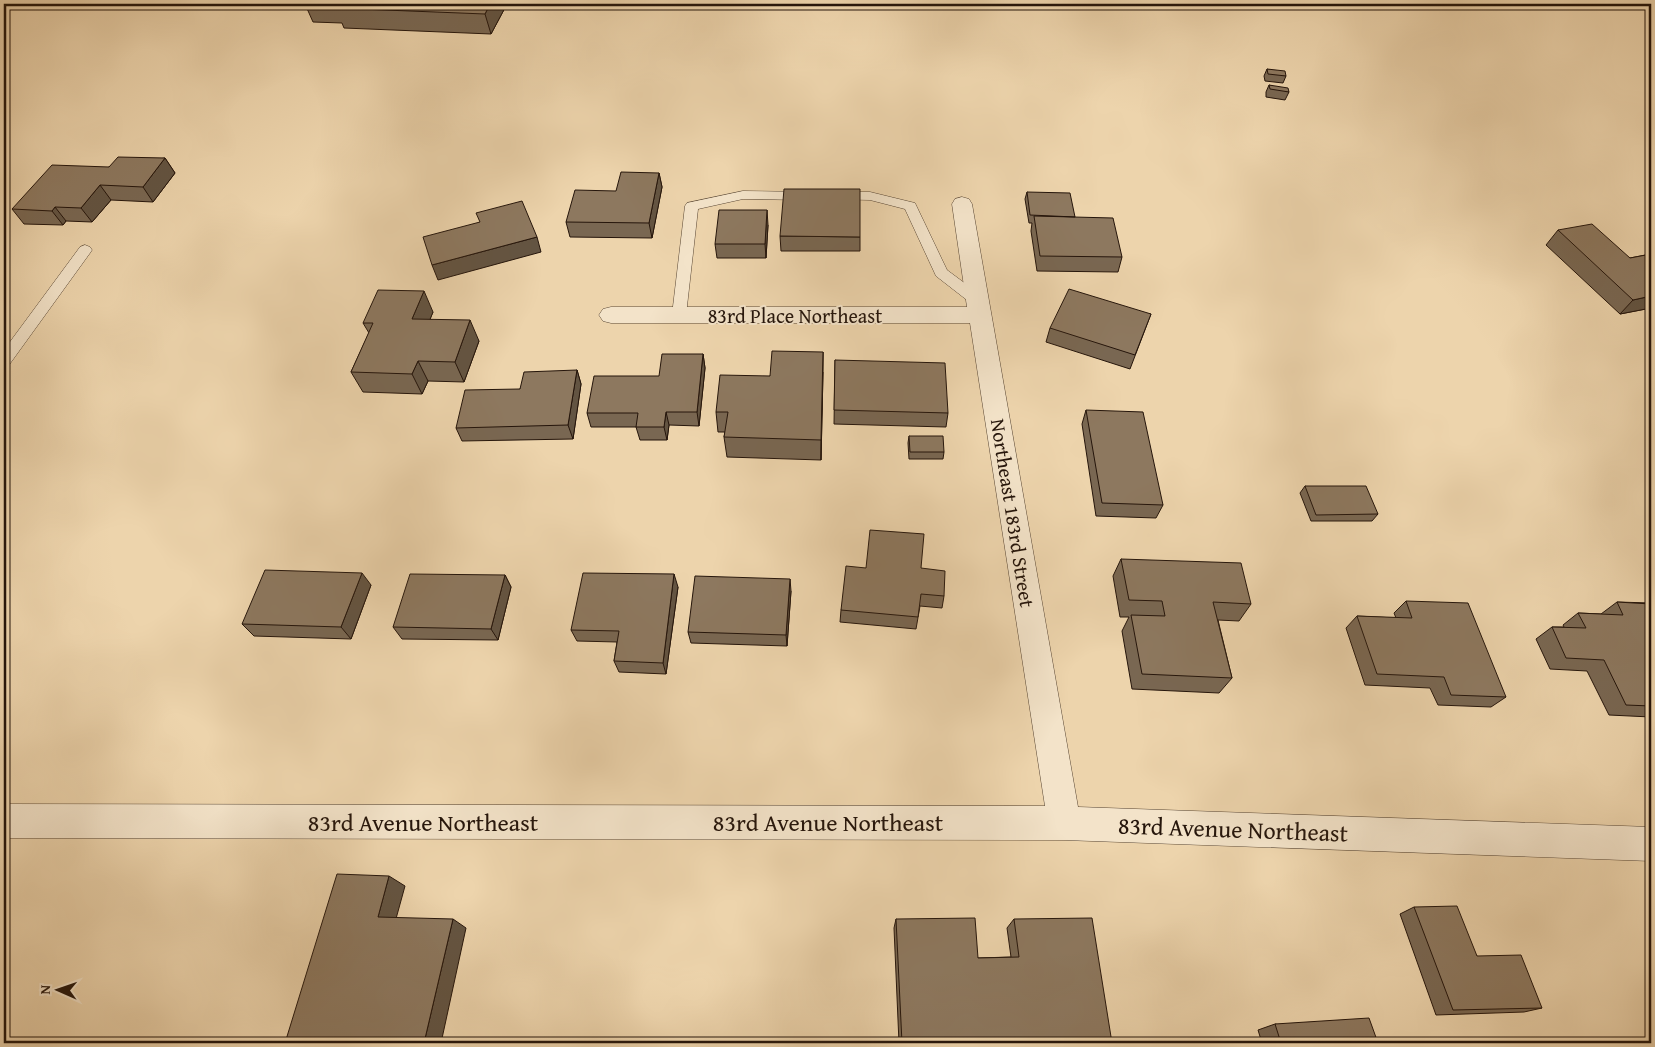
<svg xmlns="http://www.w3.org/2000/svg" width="1655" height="1047" font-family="'Gentium Book Plus',serif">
	<rect width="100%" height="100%" fill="#edd4ac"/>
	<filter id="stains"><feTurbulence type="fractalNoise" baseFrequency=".004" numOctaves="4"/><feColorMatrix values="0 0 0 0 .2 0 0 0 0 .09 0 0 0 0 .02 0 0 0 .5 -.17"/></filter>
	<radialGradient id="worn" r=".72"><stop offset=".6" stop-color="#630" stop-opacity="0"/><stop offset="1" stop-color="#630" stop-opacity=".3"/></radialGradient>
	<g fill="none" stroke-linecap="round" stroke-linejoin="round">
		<!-- lane casing -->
		<g stroke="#574533" stroke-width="1">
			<path id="lane" d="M 743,191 L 807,192 L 814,196 L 807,200 L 743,199 L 698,209 L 686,315 L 679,320 L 674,319 L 672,315 L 685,206 L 687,203 Z
				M 836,192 L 870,192 L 915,203 L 947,270 L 982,296 L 984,300 L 982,304 L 972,304 L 936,276 L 905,209 L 870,200 L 831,199 L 829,196 Z
				M 85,245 L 90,247 L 92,250 L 90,253 L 9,365 L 4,366 L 4,350 L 80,247 Z"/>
		</g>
		<!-- street casing -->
		<g stroke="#574533" stroke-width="1">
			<path id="street" d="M 962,197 L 969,199 L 972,204 L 1078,807 L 1651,827 L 1651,861 L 1064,840 L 4,838 L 4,804 L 1045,806 L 970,323 L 611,323 L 603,321 L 599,315 L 603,309 L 611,307 L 967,307 L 952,204 L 955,199 Z"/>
		</g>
		<!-- lane -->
		<use href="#lane" fill="#f3e3c9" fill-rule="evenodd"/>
		<!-- street -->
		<use href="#street" fill="#f3e3c9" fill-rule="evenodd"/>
	</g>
	<!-- wall -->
	<path fill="#796752" stroke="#25150b" d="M 305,4 L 507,4 L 491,34 L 344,28 L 342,23 L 313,22 Z
		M 1267,69 L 1286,76 L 1283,83 L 1265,81 L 1264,76 Z
		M 1269,85 L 1289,92 L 1285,100 L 1266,97 L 1266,92 Z
		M 165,158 L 175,173 L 153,202 L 111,200 L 92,222 L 66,221 L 63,225 L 24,224 L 12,209 L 109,167 Z
		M 659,173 L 662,187 L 652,238 L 570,237 L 566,222 Z
		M 1027,192 L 1075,217 L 1122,257 L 1118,272 L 1037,271 L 1031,231 L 1032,223 L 1029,223 L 1025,199 Z
		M 768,225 L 766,258 L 717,258 L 715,244 Z
		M 1558,230 L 1630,258 L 1651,254 L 1651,308 L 1620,314 L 1546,245 Z
		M 780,236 L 860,237 L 860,251 L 781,251 Z
		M 433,312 L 430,319 L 479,341 L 464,382 L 428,381 L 422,394 L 363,392 L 351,372 L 369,333 L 363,323 Z
		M 1151,314 L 1130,369 L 1046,342 L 1050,328 Z
		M 703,354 L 705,368 L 699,426 L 669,425 L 667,440 L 640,440 L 636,427 L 591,427 L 587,413 Z
		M 835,360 L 948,413 L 946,427 L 834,424 Z
		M 577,370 L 581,384 L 573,439 L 462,441 L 456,428 L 520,389 Z
		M 823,372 L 821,460 L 727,457 L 724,437 L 725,432 L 718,432 L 716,412 L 770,376 Z
		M 1086,410 L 1163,505 L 1156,518 L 1096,516 L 1082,424 Z
		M 909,436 L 944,452 L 943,459 L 909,459 L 908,443 Z
		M 1305,486 L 1378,514 L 1372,521 L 1311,521 L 1300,493 Z
		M 1121,559 L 1251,604 L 1239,621 L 1218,620 L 1232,678 L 1219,693 L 1132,689 L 1122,631 L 1129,617 L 1120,617 L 1113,576 Z
		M 866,568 L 921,568 L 944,596 L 942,608 L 920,606 L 916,629 L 840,622 L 841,610 Z
		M 505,575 L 511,587 L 498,640 L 402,639 L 393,627 Z
		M 371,585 L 351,639 L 254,636 L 242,624 Z
		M 678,587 L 666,674 L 619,672 L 614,661 L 617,642 L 577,641 L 571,630 Z
		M 791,591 L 787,646 L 691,643 L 688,632 Z
		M 1406,601 L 1506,697 L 1491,707 L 1438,705 L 1430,688 L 1365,685 L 1346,628 L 1357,616 L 1396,618 L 1394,613 Z
		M 1617,602 L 1651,603 L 1651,717 L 1609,715 L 1587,671 L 1550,669 L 1536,639 L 1552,627 L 1564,627 L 1563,625 L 1578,613 L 1601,614 Z
		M 1414,907 L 1477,956 L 1542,1008 L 1524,1012 L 1436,1015 L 1400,914 Z
		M 896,919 L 978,958 L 1011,957 L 1007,928 L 1014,919 L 1112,1043 L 899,1043 L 894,928 Z
		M 1275,1024 L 1378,1043 L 1262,1043 L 1258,1030 Z"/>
	<!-- shaded-wall -->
	<path fill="#635442" stroke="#25150b" d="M 490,4 L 507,4 L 491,34 L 485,14 Z
		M 165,158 L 175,173 L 153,202 L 143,187 Z
		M 659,173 L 662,187 L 652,238 L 649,223 Z
		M 100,185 L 111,200 L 92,222 L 81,208 Z
		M 55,207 L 66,221 L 63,225 L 52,211 Z
		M 767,210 L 768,225 L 766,258 L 765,244 Z
		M 537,237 L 541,252 L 438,280 L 432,265 Z
		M 424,291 L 433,312 L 422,339 L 412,319 Z
		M 1651,296 L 1651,308 L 1620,314 L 1633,300 Z
		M 470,320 L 479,341 L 464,382 L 455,362 Z
		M 823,352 L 823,372 L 821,460 L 821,440 Z
		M 703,354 L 705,368 L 699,426 L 697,412 Z
		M 418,361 L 428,381 L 422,394 L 412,374 Z
		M 577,370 L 581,384 L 573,439 L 568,425 Z
		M 666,412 L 669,425 L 667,440 L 664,427 Z
		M 362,573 L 371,585 L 351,639 L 341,627 Z
		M 674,574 L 678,587 L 666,674 L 663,663 Z
		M 505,575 L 511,587 L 498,640 L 491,629 Z
		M 790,579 L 791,591 L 787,646 L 786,635 Z
		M 389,876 L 405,886 L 394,926 L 378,917 Z
		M 453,919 L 466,928 L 441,1043 L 424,1043 Z"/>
	<!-- building -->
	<path fill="#8d785f" stroke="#25150b" d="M 338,4 L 490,4 L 485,14 L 335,8 Z
		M 1267,69 L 1285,71 L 1286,76 L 1268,74 Z
		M 1269,85 L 1288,88 L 1289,92 L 1270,89 Z
		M 118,157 L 165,158 L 143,187 L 100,185 L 81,208 L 55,207 L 52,211 L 12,209 L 52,165 L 109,167 Z
		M 621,172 L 659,173 L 649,223 L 566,222 L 575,190 L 616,191 Z
		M 784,189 L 860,189 L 860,237 L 780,236 Z
		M 1027,192 L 1070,193 L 1075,217 L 1030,215 Z
		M 522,201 L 537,237 L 432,265 L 423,237 L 480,222 L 476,213 Z
		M 719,210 L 767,210 L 765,244 L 715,244 Z
		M 1034,216 L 1113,218 L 1122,257 L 1040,256 Z
		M 1592,224 L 1630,258 L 1651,254 L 1651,296 L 1633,300 L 1558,230 Z
		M 1069,289 L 1151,314 L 1135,355 L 1050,328 Z
		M 378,290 L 424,291 L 412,319 L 470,320 L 455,362 L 418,361 L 412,374 L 351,372 L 373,323 L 363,323 Z
		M 772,351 L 823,352 L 821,440 L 724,437 L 728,412 L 716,412 L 720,375 L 770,376 Z
		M 662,354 L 703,354 L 697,412 L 666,412 L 664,427 L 636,427 L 638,413 L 587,413 L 594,376 L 659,376 Z
		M 835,360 L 945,363 L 948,413 L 834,410 Z
		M 577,370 L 568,425 L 456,428 L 465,390 L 520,389 L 524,372 Z
		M 1086,410 L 1143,412 L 1163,505 L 1102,503 Z
		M 909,436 L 943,436 L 944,452 L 910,452 Z
		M 1305,486 L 1366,486 L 1378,514 L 1316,515 Z
		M 870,530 L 924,534 L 921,568 L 945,571 L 944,596 L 921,594 L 918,617 L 841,610 L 846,566 L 866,568 Z
		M 1121,559 L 1241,563 L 1251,604 L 1213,602 L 1232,678 L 1142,674 L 1131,615 L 1165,616 L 1162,601 L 1129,600 Z
		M 265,570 L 362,573 L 341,627 L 242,624 Z
		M 583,573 L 674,574 L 663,663 L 614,661 L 619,631 L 571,630 Z
		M 410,574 L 505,575 L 491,629 L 393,627 Z
		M 695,576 L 790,579 L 786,635 L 688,632 Z
		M 1406,601 L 1468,603 L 1506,697 L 1451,695 L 1444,677 L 1377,674 L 1357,616 L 1412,618 Z
		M 1617,602 L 1651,604 L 1651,706 L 1626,705 L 1604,660 L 1566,658 L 1552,627 L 1586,628 L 1578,613 L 1623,615 Z
		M 337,874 L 389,876 L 378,917 L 453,919 L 424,1043 L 285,1043 Z
		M 1457,906 L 1477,956 L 1521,955 L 1542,1008 L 1453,1010 L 1414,907 Z
		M 975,918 L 978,958 L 1019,957 L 1014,919 L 1092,918 L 1112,1043 L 986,1043 L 986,1042 L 902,1043 L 896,919 Z
		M 1369,1018 L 1378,1043 L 1281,1043 L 1275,1024 Z"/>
	<g text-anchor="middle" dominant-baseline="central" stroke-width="4" stroke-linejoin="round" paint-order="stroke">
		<!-- street labels -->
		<g font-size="20" fill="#25150b" stroke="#f3e3c9">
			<text x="795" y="315">83rd Place Northeast</text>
			<text transform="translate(1013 513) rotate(81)">Northeast 183rd Street</text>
		</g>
		<!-- near-street labels -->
		<g font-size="24" fill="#25150b" stroke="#f3e3c9">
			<text x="423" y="822">83rd Avenue Northeast</text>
			<text x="828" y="822">83rd Avenue Northeast</text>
			<text transform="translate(1233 829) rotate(2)">83rd Avenue Northeast</text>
		</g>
	</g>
	<!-- margin -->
	<rect width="1655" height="1047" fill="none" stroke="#edd4ac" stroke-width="20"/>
	<rect x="5" y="5" width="1645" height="1037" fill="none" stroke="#25150b" stroke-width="2.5"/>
	<rect x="10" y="10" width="1635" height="1027" fill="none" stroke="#25150b"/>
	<!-- north arrow -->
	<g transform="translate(58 990) rotate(272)" stroke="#f3e3c9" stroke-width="4" paint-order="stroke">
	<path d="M0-4L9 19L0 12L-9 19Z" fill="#25150b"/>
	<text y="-8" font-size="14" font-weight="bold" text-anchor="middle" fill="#25150b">N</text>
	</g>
	<rect width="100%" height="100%" filter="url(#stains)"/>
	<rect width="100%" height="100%" fill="url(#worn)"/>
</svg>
